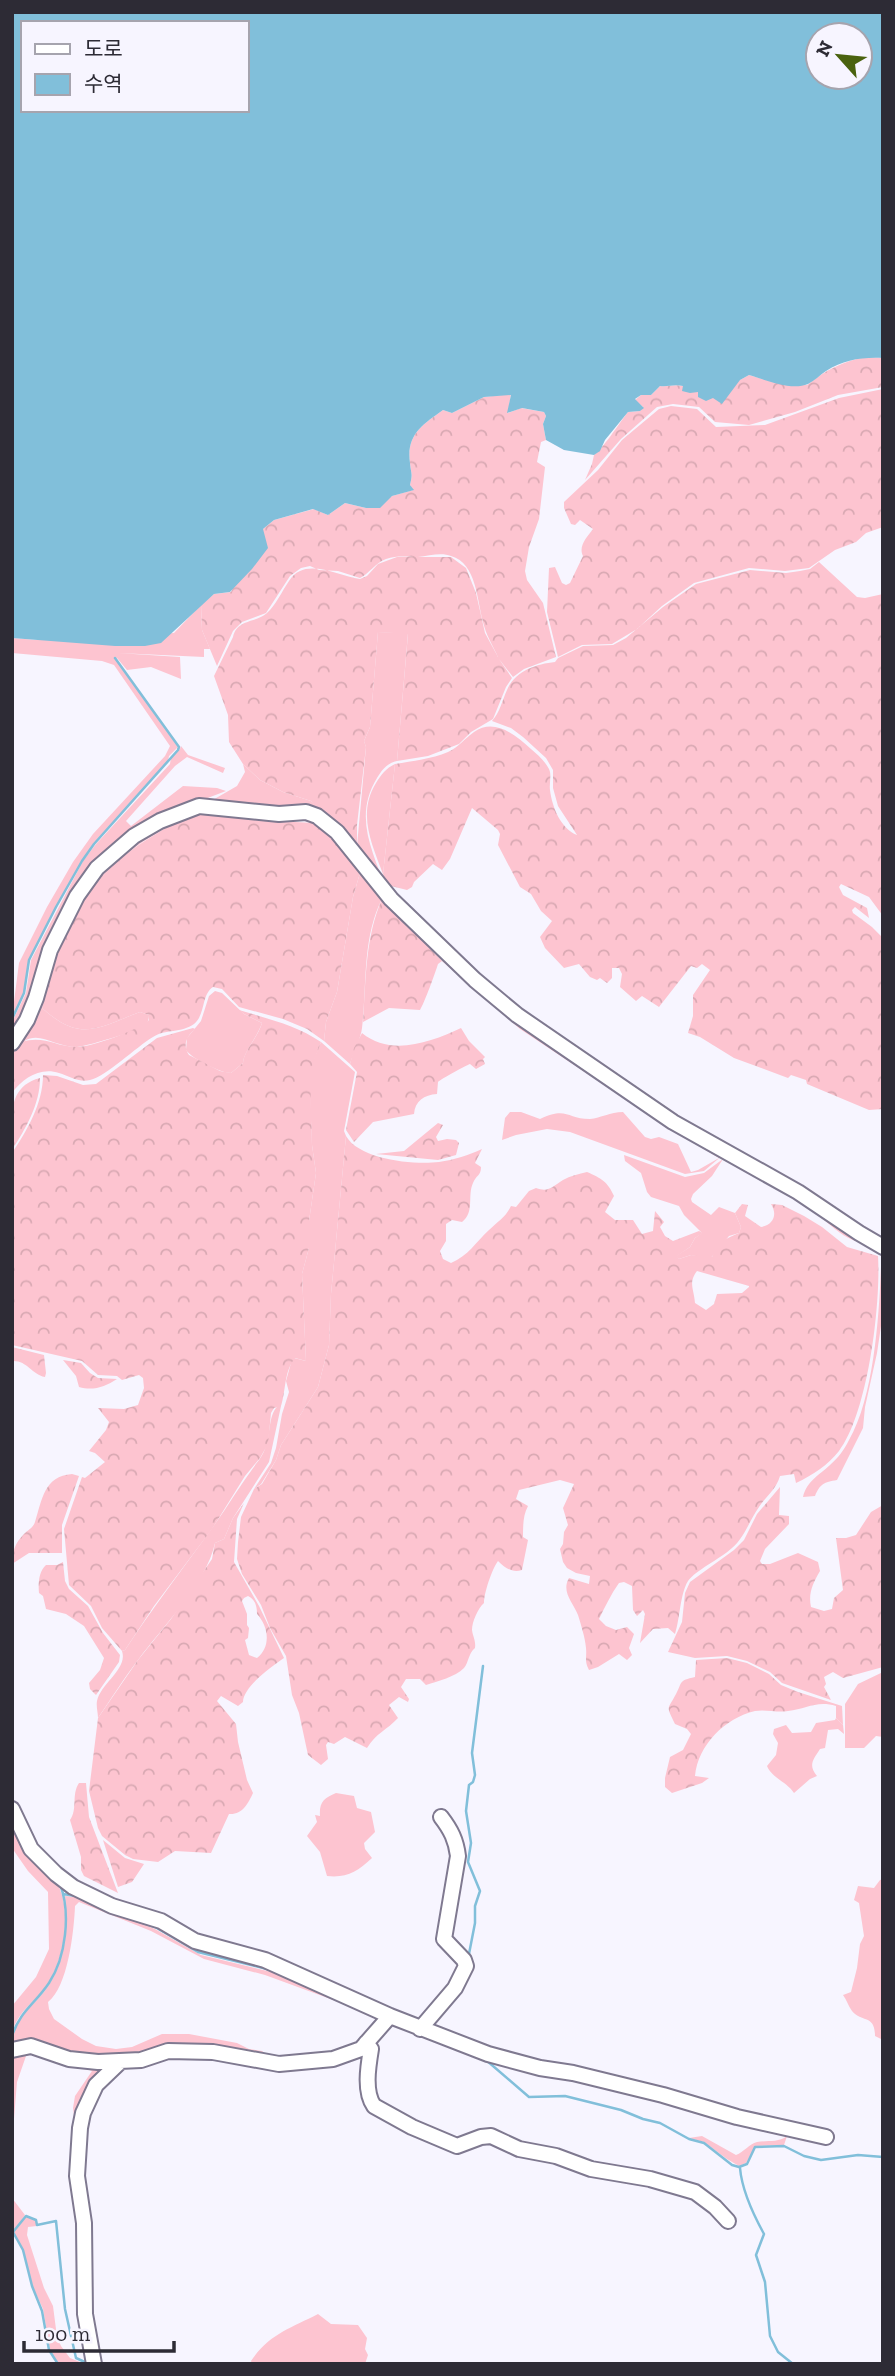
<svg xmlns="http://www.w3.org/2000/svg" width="895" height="2376" font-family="'Zilla Slab','Noto Sans KR',serif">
	<defs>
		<pattern id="forest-crowns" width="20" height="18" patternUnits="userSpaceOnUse" patternTransform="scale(1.75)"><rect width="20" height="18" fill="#fdc4d0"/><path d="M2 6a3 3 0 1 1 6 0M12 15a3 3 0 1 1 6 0" fill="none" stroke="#d9a9b3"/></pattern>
	</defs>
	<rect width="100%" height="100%" fill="#f7f5ff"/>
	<!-- grass -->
	<path fill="#fdc4d0" d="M 201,605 L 202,630 L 210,649 L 204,649 L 204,657 L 118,653 L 180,657 L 181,679 L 151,667 L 127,670 L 117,658 L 114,657 L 178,747 L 169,756 L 168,761 L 94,843 L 82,860 L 29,959 L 24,992 L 12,1017 L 19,963 L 47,907 L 73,862 L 93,834 L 165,756 L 170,746 L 114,665 L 102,661 L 12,653 L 12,638 L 37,640 L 174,633 Z
		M 378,632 L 408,633 L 397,761 C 387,763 382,770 377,778 C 353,817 373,852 387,891 L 328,820 L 211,801 L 237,786 L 245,772 L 243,764 L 260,780 L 283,792 L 311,801 L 357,846 L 366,747 L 364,741 L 370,727 Z
		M 181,746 L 188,755 L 225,768 L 223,773 L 187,757 L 175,766 L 126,821 L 131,826 L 183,786 L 217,788 L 226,791 L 184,807 L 97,864 L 12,1036 L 12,1022 L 26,993 L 31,960 L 83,861 L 96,844 L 170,764 L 171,757 L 180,749 Z
		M 395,764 L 383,874 C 372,844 357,814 376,783 C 381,775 386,768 395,764 Z
		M 192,810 L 309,817 L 324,825 L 341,840 L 378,891 L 463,974 L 512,1016 L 668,1122 L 724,1154 L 704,1171 L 685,1174 L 570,1132 L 547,1129 L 516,1135 L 502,1140 L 505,1118 L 510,1112 L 521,1112 L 540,1119 C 567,1106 567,1119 590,1119 C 601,1118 610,1112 623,1112 L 645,1137 L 651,1139 L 659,1137 L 678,1144 L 691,1172 L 698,1170 L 719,1158 L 669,1128 L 520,1029 L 442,961 L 382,899 C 362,938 367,986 362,1028 C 361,1038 353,1053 350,1064 L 324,1041 L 326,1022 L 337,992 L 353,897 L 360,873 C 350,856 335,829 314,823 C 302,818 280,821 266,820 C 245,818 212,809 192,815 C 178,818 166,828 154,835 C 102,865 63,916 48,976 C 46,987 45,997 42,1008 C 81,1043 97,1028 140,1012 L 149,1015 C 149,1021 147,1025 141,1028 C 133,1032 84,1047 77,1047 C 49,1047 34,1022 12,1054 L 12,1049 C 23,1033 34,1016 40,997 C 44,985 46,973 50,961 C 76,887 119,839 192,810 Z
		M 215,991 L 222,993 L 244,1014 L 262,1023 C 258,1036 243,1053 243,1063 L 231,1073 C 221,1073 192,1059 186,1050 L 187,1038 L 201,1021 L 209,996 Z
		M 321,1042 L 355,1072 L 344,1131 L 346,1136 L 331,1294 L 329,1345 L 318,1387 L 281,1445 L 276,1460 L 261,1484 L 254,1489 L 271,1463 L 276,1448 L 282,1414 L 289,1392 L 286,1381 L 291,1363 L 294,1358 L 306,1361 L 302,1274 L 309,1248 L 309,1221 L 316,1173 L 312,1145 L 309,1071 Z
		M 624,1155 L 685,1177 L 704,1173 L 727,1156 L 797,1193 L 860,1242 C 838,1238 817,1210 797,1198 C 773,1183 748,1172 723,1159 L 712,1176 L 693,1194 L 691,1199 L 692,1202 L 711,1215 L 719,1207 L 735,1213 L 741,1227 L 739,1233 L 729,1236 L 710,1259 L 691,1255 L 679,1259 L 676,1256 L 690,1247 L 695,1238 L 702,1233 L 684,1215 L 679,1206 L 651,1197 L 647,1192 L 641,1173 L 625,1161 Z
		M 881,1267 L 881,1326 L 877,1353 L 865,1407 L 863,1428 L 837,1480 C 824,1482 820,1484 815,1496 L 803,1497 C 807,1481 818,1476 830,1465 C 838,1458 844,1450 849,1440 C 874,1397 879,1316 881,1267 Z
		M 278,1406 L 281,1406 L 269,1462 L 233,1518 L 224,1539 L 215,1543 C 206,1584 163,1626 138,1660 C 124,1678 111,1699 98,1718 C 98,1713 96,1706 97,1701 C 101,1683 128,1669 122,1651 L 125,1650 C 152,1609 181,1571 210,1531 C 227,1508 241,1483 259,1460 C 273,1442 266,1416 278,1406 Z
		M 883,1672 L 883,1737 L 876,1736 L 864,1748 L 845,1748 L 845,1704 L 858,1684 Z
		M 836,1718 L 843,1725 L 844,1734 L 838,1729 L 828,1730 L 825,1748 L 820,1749 C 813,1760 808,1765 817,1776 L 810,1779 L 794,1793 C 787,1782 772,1778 767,1766 L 776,1755 L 778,1743 L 773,1734 L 774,1729 L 786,1725 L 792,1733 L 811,1732 L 816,1723 L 835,1720 Z
		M 336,1793 L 354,1796 L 357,1808 L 371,1812 L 375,1832 L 364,1843 L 365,1849 L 372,1858 C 357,1872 347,1878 327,1876 L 320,1852 L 307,1836 L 317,1822 L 315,1815 L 320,1816 C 319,1802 324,1798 336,1793 Z
		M 12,1825 C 23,1850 45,1863 58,1885 C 72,1912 64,1960 47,1985 C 34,2003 20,2009 12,2032 L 12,2006 L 36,1977 L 49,1949 L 48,1892 L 28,1871 L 12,1848 Z
		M 883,1879 L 883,2040 L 875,2036 C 875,2014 862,2023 852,2011 C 848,2006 847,2000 843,1995 L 851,1992 L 857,1968 L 860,1944 L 864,1936 L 859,1903 L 854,1900 L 858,1886 L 874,1888 L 880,1880 Z
		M 65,1896 L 77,1897 L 155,1929 L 201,1955 L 271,1972 L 366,2012 L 265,1975 L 204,1959 L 151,1931 L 79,1902 L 75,1906 C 74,1931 68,1987 48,2002 L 49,2009 L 54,2019 L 82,2039 L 96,2046 L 116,2049 L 132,2047 L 162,2034 L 189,2034 L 237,2043 L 249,2049 L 262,2051 L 272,2059 L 286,2057 L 294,2061 L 279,2063 L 213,2051 L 188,2049 L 167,2049 L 141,2058 L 98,2061 L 70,2057 L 31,2044 L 12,2048 C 12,2016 34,2008 49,1985 C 66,1958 68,1926 65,1896 Z
		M 31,2047 L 70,2060 L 117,2062 C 109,2070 100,2077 94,2086 C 69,2123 74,2175 81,2216 L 77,2215 L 71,2172 L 76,2130 L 73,2108 L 75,2096 L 92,2071 L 39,2052 L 26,2056 L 17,2082 L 12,2143 L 12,2051 Z
		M 702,2136 L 736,2155 C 744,2152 749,2144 757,2142 C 768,2140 778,2143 787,2136 L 784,2145 L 755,2146 L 746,2163 L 739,2166 L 727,2159 L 704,2142 L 689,2138 Z
		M 12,2198 L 25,2215 L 15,2230 L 26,2217 L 36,2220 L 37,2226 L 28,2227 L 27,2235 L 44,2288 L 53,2306 L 57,2337 L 61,2346 L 70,2358 L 85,2364 L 59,2364 L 50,2350 L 43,2309 L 32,2285 L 23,2249 L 12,2229 Z
		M 318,2314 L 331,2324 L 358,2325 L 367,2338 L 365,2349 L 368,2355 L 365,2364 L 252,2364 L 251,2361 C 269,2334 291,2328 318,2314 Z"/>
	<!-- forest -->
	<path fill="url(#forest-crowns)" fill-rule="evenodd" d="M 866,357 L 883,358 L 883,387 L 838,395 L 795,412 L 749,425 L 715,422 L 699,407 L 673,404 L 657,407 L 621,439 L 585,480 L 592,464 L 594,455 C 602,450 620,422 628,412 L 640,411 L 643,407 L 635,400 L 641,395 L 651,395 L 660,386 C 668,387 674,384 683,386 L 740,380 L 749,375 L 766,380 L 807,385 C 826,370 843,361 866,357 Z
		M 883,389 L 883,527 L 866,533 L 856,542 L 835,550 L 809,568 L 785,571 L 749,568 L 694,583 L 662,606 L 637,629 L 612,644 L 582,645 L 558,657 L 547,612 L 549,568 L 555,567 L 562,583 L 566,585 L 570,583 L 583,556 C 578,546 587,537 593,529 L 580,520 L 575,525 L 571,524 L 564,508 L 564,502 L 598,470 L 622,440 L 659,409 L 671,406 L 697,409 L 716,427 L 765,425 L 839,398 Z
		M 511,394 L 508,413 L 521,408 L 544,412 L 546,416 L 543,424 L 546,440 L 541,442 L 537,462 L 545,467 L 539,519 L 529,547 L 525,571 L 527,580 L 543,603 L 556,657 L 524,669 L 513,677 L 499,659 L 512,678 L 506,687 L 493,719 L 471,732 L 459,744 L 428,756 L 397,761 L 408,634 L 378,632 L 370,727 L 364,741 L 366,747 L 357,825 L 357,847 L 317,809 L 311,801 L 283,792 L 260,780 L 243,764 L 229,742 L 228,715 L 214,676 L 233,637 C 237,619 256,623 267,613 C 276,605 282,591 289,581 C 305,556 337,576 360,579 L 367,576 L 378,564 L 397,557 L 451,557 L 466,568 L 476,593 L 485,633 L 498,657 C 493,646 486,635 483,622 C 477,602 477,563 451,556 C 441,552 429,556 418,557 C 407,557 398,555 386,559 C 375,563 370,573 360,578 L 338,571 L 319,570 L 310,566 L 301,568 L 290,576 L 266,613 L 242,622 L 233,631 L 217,666 L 202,630 L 201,605 L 214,594 L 231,592 L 263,529 L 274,520 L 314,509 L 328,515 L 345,503 L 366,508 L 392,496 L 413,490 L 410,485 C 413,473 411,474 410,463 C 406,435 422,425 443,410 L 452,413 L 484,397 Z
		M 819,562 L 857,597 L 865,598 L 883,594 L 883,916 L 869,897 L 841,884 L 839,887 L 843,895 L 867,908 L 869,918 L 855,907 L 852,910 L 853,913 L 872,927 L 883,938 L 883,1109 L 869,1110 L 807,1084 L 806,1080 L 791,1075 L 788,1078 L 734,1058 L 700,1037 L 688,1033 L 693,1016 L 693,995 L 710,970 L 702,964 L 697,968 L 691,966 L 659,1007 L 642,996 L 636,1001 L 620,987 L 622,974 L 619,968 L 612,968 L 612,978 L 607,983 L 600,978 L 597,980 L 590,977 L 579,964 L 564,968 L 545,948 L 540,937 L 552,921 L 541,911 L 531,894 L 520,887 L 498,845 L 500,834 L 498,830 L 472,808 L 450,859 L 442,870 L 433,864 L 414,882 L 412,887 L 407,890 L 387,885 L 383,874 L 395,764 C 413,761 431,759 448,752 C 459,747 464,739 474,732 C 494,718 515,734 531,749 C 537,754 545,761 549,769 C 552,775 549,783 550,790 C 552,807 561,829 577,835 L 558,806 L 553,788 L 553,770 L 546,758 L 523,737 L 511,728 L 492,721 C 500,712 502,701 507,690 C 515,671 536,664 555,662 L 558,658 L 583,646 L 613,645 L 626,638 L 663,607 L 696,584 L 750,570 L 786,573 L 800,571 L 810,569 Z
		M 205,813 L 275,821 L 315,823 L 327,831 L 353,861 L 360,873 L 353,897 L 337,992 L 326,1022 L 324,1041 L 307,1029 L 283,1019 L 239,1007 L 222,989 L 213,987 C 201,995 206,1014 194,1024 C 182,1033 165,1029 153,1037 C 136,1047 107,1076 90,1080 C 79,1083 69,1076 59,1073 C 40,1067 23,1078 12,1093 L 12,1054 L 21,1042 C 44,1035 54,1046 76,1047 C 88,1048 140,1030 149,1020 L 149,1015 L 140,1012 C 97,1028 81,1043 42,1008 C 45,997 46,987 48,976 C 64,913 101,866 156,834 C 172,824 186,815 205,813 Z
		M 382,899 L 442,961 L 438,964 C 436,971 424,1004 420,1010 L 389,1008 L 363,1022 C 366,980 365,938 382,899 Z
		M 239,1010 C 268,1019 296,1025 321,1042 L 310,1072 L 312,1145 L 316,1173 L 309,1221 L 309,1248 L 302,1274 L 306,1361 L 295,1358 C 284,1371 286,1391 281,1406 L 274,1408 L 271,1413 L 268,1444 L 260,1458 L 245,1476 L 212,1529 L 154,1606 L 125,1650 L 122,1651 L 102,1628 L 91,1606 L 69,1585 L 64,1529 L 82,1477 L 85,1478 L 105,1462 L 95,1453 L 89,1451 L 106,1430 L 109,1422 L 98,1408 L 124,1409 L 138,1405 L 144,1388 L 143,1378 L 139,1375 L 122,1380 L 117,1376 L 98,1375 L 82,1361 L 12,1345 L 12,1153 C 27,1131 43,1103 43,1075 L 57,1076 L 83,1085 L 96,1084 L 157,1038 L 193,1028 L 195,1029 C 187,1036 182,1045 189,1055 L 220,1071 L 231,1073 L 243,1063 C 243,1052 258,1037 262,1023 L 244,1014 Z
		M 461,1028 L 469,1041 L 485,1057 L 483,1059 L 485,1064 L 476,1069 L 470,1064 C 467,1065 441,1079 438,1082 L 437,1094 C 424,1095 415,1101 414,1114 L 373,1122 L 354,1142 L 346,1130 L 357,1072 L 350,1064 L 354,1048 L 362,1033 C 391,1057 431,1042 461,1028 Z
		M 40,1078 C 40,1104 26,1128 12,1150 C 12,1122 5,1087 40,1078 Z
		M 438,1123 L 443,1125 L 436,1137 L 438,1141 L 447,1139 L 456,1140 L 459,1143 L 456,1155 L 438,1160 L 376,1154 L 404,1151 Z
		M 346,1136 C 360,1160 414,1165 439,1162 C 454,1160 469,1155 482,1149 L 475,1163 L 481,1167 C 481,1176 476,1175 473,1183 C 467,1196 475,1212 462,1222 L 452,1220 L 446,1224 L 446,1241 L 440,1251 L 443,1259 L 451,1263 C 468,1256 476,1242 489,1230 C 498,1221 505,1218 511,1206 L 516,1207 L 529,1191 L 536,1188 C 549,1193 553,1186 563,1180 C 570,1176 579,1174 587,1172 C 601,1178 608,1182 614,1196 L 605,1212 L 615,1220 L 633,1220 L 642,1234 L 653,1231 L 655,1211 L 664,1222 L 660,1227 L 665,1236 L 673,1241 L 699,1231 L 703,1233 L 695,1238 L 690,1247 L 677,1256 L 679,1259 L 691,1255 L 712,1257 C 717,1243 726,1238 739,1233 L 741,1227 L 735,1213 L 742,1204 L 748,1205 L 745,1216 L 761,1227 C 773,1225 778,1215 771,1204 L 782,1205 L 804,1216 L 822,1227 L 847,1247 L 878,1256 C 881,1304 868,1413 839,1451 C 828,1465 813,1475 796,1483 L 794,1474 L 780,1476 C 776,1490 766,1496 759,1507 C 749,1521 745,1537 732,1548 C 720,1559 696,1570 688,1581 C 680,1594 680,1619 675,1634 L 668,1628 L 653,1629 L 640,1643 L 645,1614 L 643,1610 L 637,1616 L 633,1610 L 632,1586 L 624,1582 L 619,1583 C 611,1594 605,1607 599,1619 L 606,1626 L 616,1630 L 627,1627 L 634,1634 L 629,1648 L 632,1655 L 627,1660 L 619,1654 L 598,1667 L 589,1670 C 584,1661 587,1657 586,1648 C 585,1637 581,1625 578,1615 C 573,1602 561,1592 569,1578 L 589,1584 L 590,1576 L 576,1573 L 567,1568 L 563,1562 L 560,1549 L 563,1544 L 564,1532 L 568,1525 L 563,1508 L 574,1484 L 560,1480 L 519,1490 L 516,1499 L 528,1506 C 523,1515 523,1526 523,1537 L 528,1540 L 522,1570 C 512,1573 505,1568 498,1561 C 492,1569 484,1593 484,1603 C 478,1608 472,1622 472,1630 C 473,1637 476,1641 475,1648 C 468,1654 469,1662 464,1668 C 455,1677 438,1681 426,1685 L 420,1679 L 406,1679 L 401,1687 L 409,1699 L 408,1702 L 399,1697 L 389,1705 L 398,1718 C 387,1730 376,1733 367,1748 L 345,1737 L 334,1744 L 328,1742 L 326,1745 L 328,1759 L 321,1765 L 308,1755 L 299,1713 L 292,1695 L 286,1656 L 270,1628 L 261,1605 L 242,1574 L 237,1559 L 238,1542 L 241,1517 L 254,1489 L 262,1484 L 276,1460 L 281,1445 L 318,1387 L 329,1345 L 331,1294 ZM 697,1271 L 749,1286 L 749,1287 L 742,1293 L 717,1294 L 714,1304 L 706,1310 L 695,1303 C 694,1289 688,1283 697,1271 Z
		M 12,1347 L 44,1355 L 46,1373 L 45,1377 C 31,1374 27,1360 12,1361 Z
		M 63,1360 L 81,1363 L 90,1373 L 98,1378 L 117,1379 C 105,1387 93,1391 79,1387 L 76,1376 Z
		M 72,1474 L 79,1476 L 62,1525 L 62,1553 L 29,1553 L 12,1564 C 12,1552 15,1543 24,1534 C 28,1530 33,1528 35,1522 C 42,1500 44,1476 72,1474 Z
		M 780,1487 L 779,1515 L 789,1516 L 789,1524 L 765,1549 L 760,1561 L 762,1564 L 770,1564 L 798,1553 L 818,1562 L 820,1571 C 813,1583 808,1593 811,1607 L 824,1611 L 832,1609 L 834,1598 L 843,1590 L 836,1538 L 846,1538 L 856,1535 L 871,1512 L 883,1505 L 883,1667 L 843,1678 L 833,1672 L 824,1677 L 826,1684 L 824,1687 L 831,1700 L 782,1683 L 770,1672 L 747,1661 L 727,1656 L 695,1658 L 668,1652 L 682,1622 L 685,1593 L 690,1582 L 734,1550 L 744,1540 L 757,1514 Z
		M 244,1503 L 237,1519 L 234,1562 L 259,1606 L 284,1658 C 272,1666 243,1687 243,1702 L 238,1706 L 221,1696 L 217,1701 L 236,1724 L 238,1742 L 247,1780 L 253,1793 C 248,1804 242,1815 229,1814 L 211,1853 L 175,1851 L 158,1862 L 133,1859 L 125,1855 L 102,1836 L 98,1828 L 89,1791 L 98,1718 L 138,1660 L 171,1619 L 212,1559 L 215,1543 L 224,1539 L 233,1518 ZM 248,1596 C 255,1599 257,1606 257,1614 C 269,1627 271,1647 257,1658 L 249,1655 L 245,1640 L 248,1638 L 249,1628 L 247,1625 L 247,1614 L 242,1601 L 244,1598 Z
		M 63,1562 L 65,1581 L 69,1589 L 88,1606 L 103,1633 L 120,1655 L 119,1662 L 96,1695 L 90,1689 L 89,1683 L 100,1670 L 104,1658 L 84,1626 L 66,1614 L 46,1609 L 43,1596 L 39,1593 C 38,1583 39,1571 46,1565 L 57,1565 Z
		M 727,1658 L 747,1663 L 769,1674 L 781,1685 L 798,1692 L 842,1706 L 843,1725 L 836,1718 L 836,1706 C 817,1700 806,1709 788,1711 C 777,1713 766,1709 755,1711 C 725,1718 698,1745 695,1776 L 709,1778 L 702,1783 L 672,1793 L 665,1787 L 665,1778 L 670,1757 L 683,1750 L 691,1734 L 687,1729 L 675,1724 C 666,1705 667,1711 676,1694 C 683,1681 678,1681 695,1677 L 696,1660 Z
		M 79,1783 L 86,1783 L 89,1817 L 118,1893 L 84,1876 L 81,1870 L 81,1857 L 70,1820 C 78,1809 71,1795 79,1783 Z
		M 103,1840 L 125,1858 L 144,1864 L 132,1882 L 118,1887 Z"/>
	<!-- water -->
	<path fill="#81bfda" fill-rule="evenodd" d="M 12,12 L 883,12 L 883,358 C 861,357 844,360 826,371 C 820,375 814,381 808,384 C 791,391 766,380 749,375 L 740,380 L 722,404 L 713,398 L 706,401 L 698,397 L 698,392 L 690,393 L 682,391 L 683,386 C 674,384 668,387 660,386 L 651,395 L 641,395 L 635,399 L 644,408 L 640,411 L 628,412 L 605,440 L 600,451 L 594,455 L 564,450 L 546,440 L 543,424 L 546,416 L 544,412 L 522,408 L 507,413 L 511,395 L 484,397 L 452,413 L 443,410 C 422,425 406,435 410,463 C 411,474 413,473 410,485 L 414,490 L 392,496 L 380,508 L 366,508 L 345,503 L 328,515 L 313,509 L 274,520 L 263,529 L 268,548 L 252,569 L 230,592 L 214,594 L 161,643 L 145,646 L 115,646 L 12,638 ZM 23,23 L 247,23 L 247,110 L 23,110 ZM 818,35 L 860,35 L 860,77 L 818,77 Z"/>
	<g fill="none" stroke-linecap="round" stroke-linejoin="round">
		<!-- stream -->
		<path stroke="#81bfda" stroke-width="2.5" d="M 12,1019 L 24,993 L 29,960 L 56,907 L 82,861 L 94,844 L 178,750 L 179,747 L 115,658
			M 63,1894 L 76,1896
			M 137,1921 L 155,1927 L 198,1952 L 271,1970
			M 468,1959 L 475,1923 L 475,1906 L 480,1891 L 468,1862 L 471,1843 L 466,1811 L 469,1785 L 473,1782 L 475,1775 L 472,1753 L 483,1666
			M 12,2036 C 20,2011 35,2004 49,1983 C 66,1957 71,1913 60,1884
			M 486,2060 L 529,2097 L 565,2096 L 621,2110 L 643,2119 L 660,2123 L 689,2139 L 704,2143 L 732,2165 L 739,2167
			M 739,2167 L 747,2164 L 755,2147 L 784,2146 L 804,2156 L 821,2160 L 858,2155 L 883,2157
			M 740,2168 C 742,2191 753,2214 764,2234 L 756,2255 L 765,2282 L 770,2336 L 778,2352 L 793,2364
			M 13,2232 L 26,2216 L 36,2220 L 37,2225 L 56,2221 L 65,2309 L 76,2358 L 87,2363
			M 13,2232 L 23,2250 L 32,2286 L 42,2311 L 49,2350 L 58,2364"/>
		<!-- minor casing -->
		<g stroke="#7f7990" stroke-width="18">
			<path id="minor" d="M 12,1043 L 27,1020 L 36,998 L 50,950 L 77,896 L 97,868 L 134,836 L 160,821 L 199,806 L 279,814 L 306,812 L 317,816 L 337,832 L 391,899 L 475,980 L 517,1015 L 673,1122 L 798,1192 L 859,1233 L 883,1247
				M 12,1809 L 31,1849 L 56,1874 L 73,1887 L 112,1906 L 161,1921 L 195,1941 L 265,1960 L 390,2016 L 488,2054 L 540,2068 L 573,2073 L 663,2095 L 737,2117 L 826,2137
				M 420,2029 L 455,1988 L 466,1966 L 464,1960 L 444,1939 L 458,1856 C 456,1840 451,1830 441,1817
				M 366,2043 L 371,2049 C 368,2067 364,2092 374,2106 L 412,2127 L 457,2146 L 481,2137 L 491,2136 L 519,2149 L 556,2156 L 591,2169 L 650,2179 L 695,2192 L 715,2207 L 728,2221
				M 12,2050 L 31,2046 L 69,2059 L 98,2062 L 141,2060 L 168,2051 L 213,2052 L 279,2064 L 333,2059 L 361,2049 L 390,2016
				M 94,2364 L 85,2314 L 84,2223 L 77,2176 L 80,2128 L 83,2113 L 96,2085 L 121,2061"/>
		</g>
		<!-- minor -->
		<use href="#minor" stroke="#fff" stroke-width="14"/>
	</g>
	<!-- border -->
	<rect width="895" height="2376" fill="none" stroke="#2d2b35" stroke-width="28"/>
	<!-- legend -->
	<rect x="21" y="21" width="228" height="91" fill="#f7f5ff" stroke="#a6a4ae" stroke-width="2"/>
	<rect x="35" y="44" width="35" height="10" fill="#ffffff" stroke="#a6a4ae" stroke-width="2"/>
	<text x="84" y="56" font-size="21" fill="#2d2b35">도로</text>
	<rect x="35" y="74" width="35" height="21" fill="#81bfda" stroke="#a6a4ae" stroke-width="2"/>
	<text x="84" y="91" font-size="21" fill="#2d2b35">수역</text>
	<!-- north arrow -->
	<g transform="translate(839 56) rotate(297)"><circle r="33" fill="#f7f5ff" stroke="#a6a4ae" stroke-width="2"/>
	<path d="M0-5L12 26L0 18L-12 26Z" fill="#4a620f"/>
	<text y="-10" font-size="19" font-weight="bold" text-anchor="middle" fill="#2d2b35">N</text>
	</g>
	<!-- scale -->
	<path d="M24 2341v10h150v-10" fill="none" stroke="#2d2b35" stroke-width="3.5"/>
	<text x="35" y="2341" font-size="21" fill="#2d2b35" stroke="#f7f5ff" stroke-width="5" paint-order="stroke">100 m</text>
</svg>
